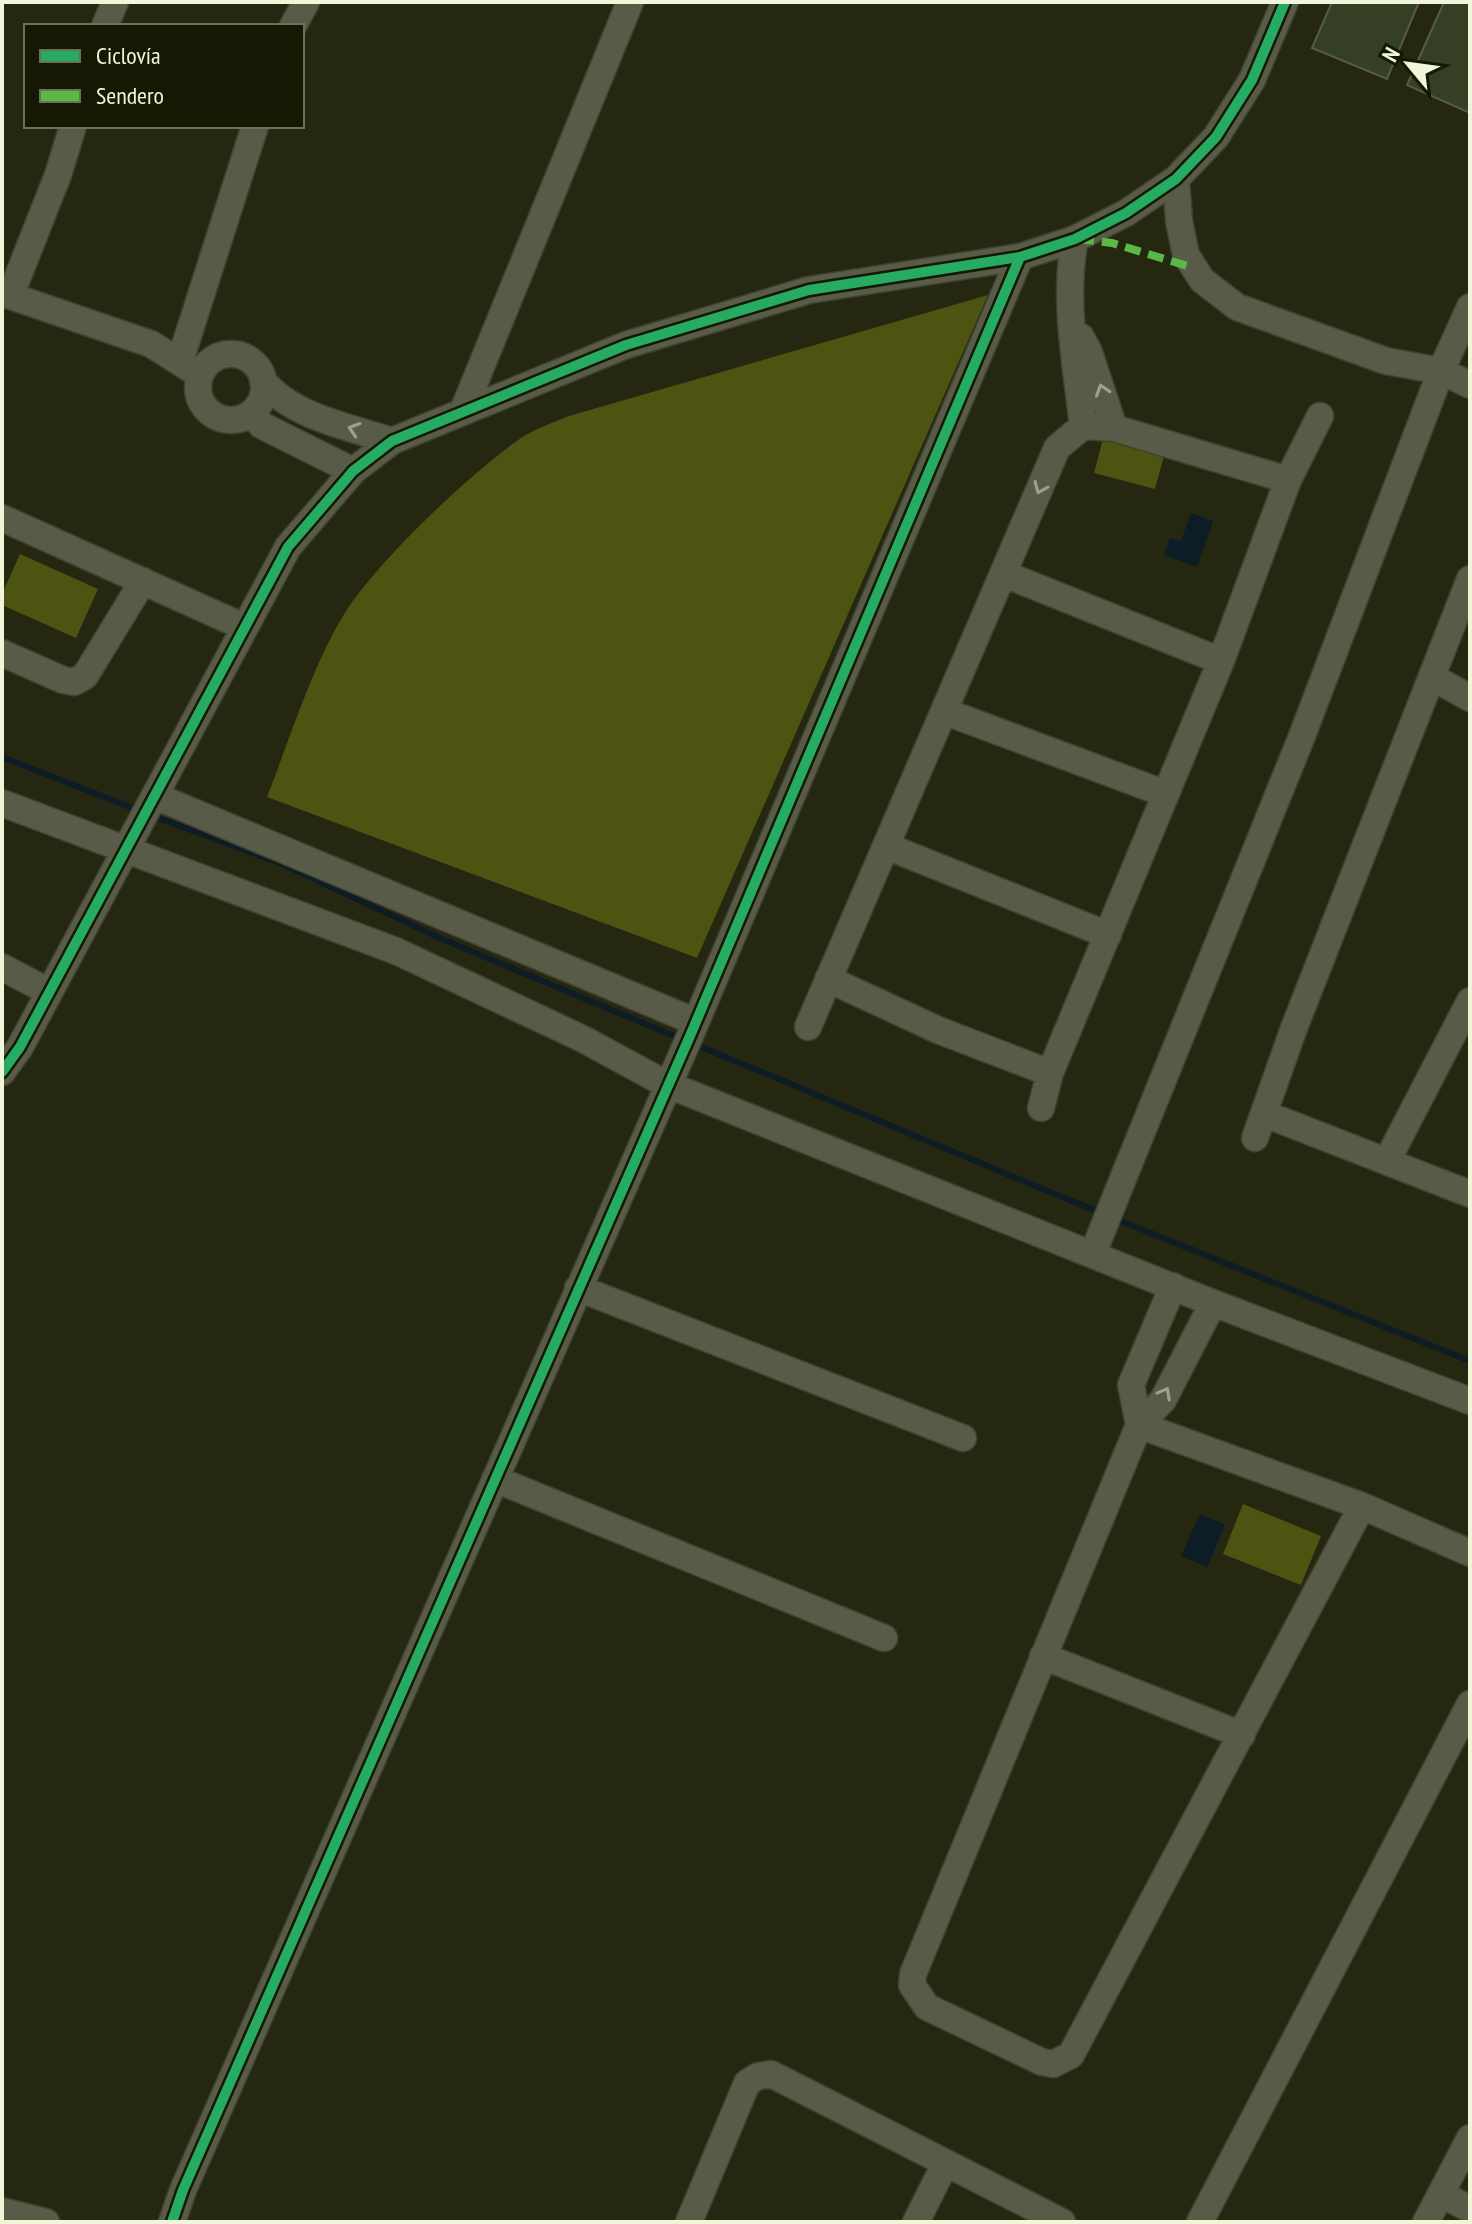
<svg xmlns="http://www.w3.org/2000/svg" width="1472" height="2224" font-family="'PT Sans Narrow',sans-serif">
	<rect width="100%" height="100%" fill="#252710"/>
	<!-- green -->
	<path fill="#4d5310" d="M 988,295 L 697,958 L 267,797 C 289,741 314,661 346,611 C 380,559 472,471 524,436 C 538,428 554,422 569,416 Z
		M 1103,439 L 1164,456 L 1155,489 L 1094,473 Z
		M 20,554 L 98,589 L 76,638 L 2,605 L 2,594 Z
		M 1243,1504 L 1321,1536 L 1301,1585 L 1223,1554 Z"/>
	<!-- water -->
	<path fill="#0c1d25" d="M 1191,513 L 1213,521 L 1197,567 L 1164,555 L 1170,538 L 1181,541 Z
		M 1200,1514 L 1225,1525 L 1207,1567 L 1181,1556 Z"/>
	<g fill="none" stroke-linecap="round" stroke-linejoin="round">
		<!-- stream -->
		<path stroke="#0c1d25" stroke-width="6" d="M 2,757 L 130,807
			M 161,819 L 280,863 L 442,939 L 681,1039
			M 692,1043 L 1103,1214
			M 1113,1218 L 1470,1361"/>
	</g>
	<!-- building -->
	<path fill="#343f24" stroke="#555c49" stroke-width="2" d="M 1332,2 L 1419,2 L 1387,79 L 1312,48 Z
		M 1444,2 L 1470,2 L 1470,113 L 1407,85 Z"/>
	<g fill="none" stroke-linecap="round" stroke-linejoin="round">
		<!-- minor casing -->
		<g stroke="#404231" stroke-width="29">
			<path id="minor" d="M 105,26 L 115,2
				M 293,26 L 306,2
				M 1176,179 L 1179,221 L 1186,255 L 1202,280 L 1237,307 L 1386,361 L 1441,371 L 1470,385
				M 1075,239 C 1063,299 1076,365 1083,426
				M 2,293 L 151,344 L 200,375
				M 11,294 L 58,175 L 73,126
				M 1081,337 L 1089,352 L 1114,428
				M198 387a33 33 0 1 1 66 0a33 33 0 1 1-66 0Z
				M 180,361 L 255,126
				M 263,381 C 293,417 349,427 392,441
				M 463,411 L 630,2
				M 253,412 L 261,425 L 353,471
				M 2,518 L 242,626
				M 1004,574 L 1221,661
				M 2,653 L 63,680 L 74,682 L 85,676 L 143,581
				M 1432,677 L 1470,698
				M 946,712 L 1166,794
				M 155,796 L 696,1022
				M 2,803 L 396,951 L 583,1039 L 666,1084 L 1213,1303 L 1470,1401
				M 886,846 L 1108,935
				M 2,967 L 49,992
				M 828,979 L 938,1030 L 1050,1073
				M 808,1027 L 1057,448 L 1083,426 L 1114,428 L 1288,480
				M 2,1072 L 20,1047 L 288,547 L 353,471 L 392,441 L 626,345 L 809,290 L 1020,257 L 1075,239 L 1126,213 L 1176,179 L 1216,137 L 1252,80 L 1285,2
				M 1041,1108 L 1050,1073 L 1221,661 L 1288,480 L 1320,416
				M 1265,1114 L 1470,1194
				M 1255,1138 L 1294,1028 L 1470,579
				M 1388,1159 L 1470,1001
				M 1093,1253 L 1302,736 L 1441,371 L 1470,307
				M 578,1288 L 963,1438
				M 1213,1303 L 1163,1400 L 1139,1425 L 913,1974 L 912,1985 L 927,2007 L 1042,2062 L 1053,2064 L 1071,2055 L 1362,1506
				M 1139,1425 L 1362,1506 L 1470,1553
				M 1139,1425 L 1131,1385 L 1173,1286
				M 495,1479 L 884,1638
				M 1043,1656 L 1242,1735
				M 1441,2194 L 1470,2209
				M 2,2211 L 46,2222
				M 172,2222 L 183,2190 L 690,1036 L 1020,257
				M 689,2222 L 747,2083 L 758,2076 L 771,2074 L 1062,2222
				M 916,2222 L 945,2164
				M 1200,2222 L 1470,1704
				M 1426,2222 L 1470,2138"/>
		</g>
		<!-- minor -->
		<use href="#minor" stroke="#585b47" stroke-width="26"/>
		<!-- quiet -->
		<path stroke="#58b947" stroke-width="8" stroke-dasharray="16 8" stroke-linecap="butt" d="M 1078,239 L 1112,243 L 1194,268"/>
		<!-- cycleway casing -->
		<g stroke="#151803" stroke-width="15">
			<path id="cycleway" d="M 2,1072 L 20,1047 L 288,547 L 353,471 L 392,441 L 626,345 L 809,290 L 1020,257 L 1075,239 L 1126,213 L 1176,179 L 1216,137 L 1252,80 L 1285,2
				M 172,2222 L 183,2190 L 690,1036 L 1020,257"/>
		</g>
		<!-- cycleway -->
		<use href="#cycleway" stroke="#26ab63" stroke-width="10"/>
	</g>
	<!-- one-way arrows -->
	<defs><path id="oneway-chevron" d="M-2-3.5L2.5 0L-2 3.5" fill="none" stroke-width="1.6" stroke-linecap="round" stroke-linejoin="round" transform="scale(2)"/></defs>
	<g stroke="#9ca188">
		<use href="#oneway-chevron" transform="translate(1102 390) rotate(-108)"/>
		<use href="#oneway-chevron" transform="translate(354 429) rotate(-162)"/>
		<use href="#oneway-chevron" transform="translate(1040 488) rotate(113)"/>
		<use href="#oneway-chevron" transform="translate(1165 1393) rotate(-61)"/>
	</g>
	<!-- border -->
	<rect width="1472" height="2224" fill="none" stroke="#f0f6d8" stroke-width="8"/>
	<!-- legend -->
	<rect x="24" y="24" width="280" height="104" fill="#151803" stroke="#6d7158" stroke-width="2"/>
	<rect x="40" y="50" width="40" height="12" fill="#26ab63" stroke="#6d7158" stroke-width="2"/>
	<text x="96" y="64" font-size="24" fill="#f0f6d8">Ciclovía</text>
	<rect x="40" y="90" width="40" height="12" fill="#58b947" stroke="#6d7158" stroke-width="2"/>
	<text x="96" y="104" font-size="24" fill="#f0f6d8">Sendero</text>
	<!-- north arrow -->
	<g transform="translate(1408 64) rotate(299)" stroke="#151803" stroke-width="6" paint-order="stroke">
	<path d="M0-6L14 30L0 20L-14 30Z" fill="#f0f6d8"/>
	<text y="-12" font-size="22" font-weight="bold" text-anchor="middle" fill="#f0f6d8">N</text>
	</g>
</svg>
